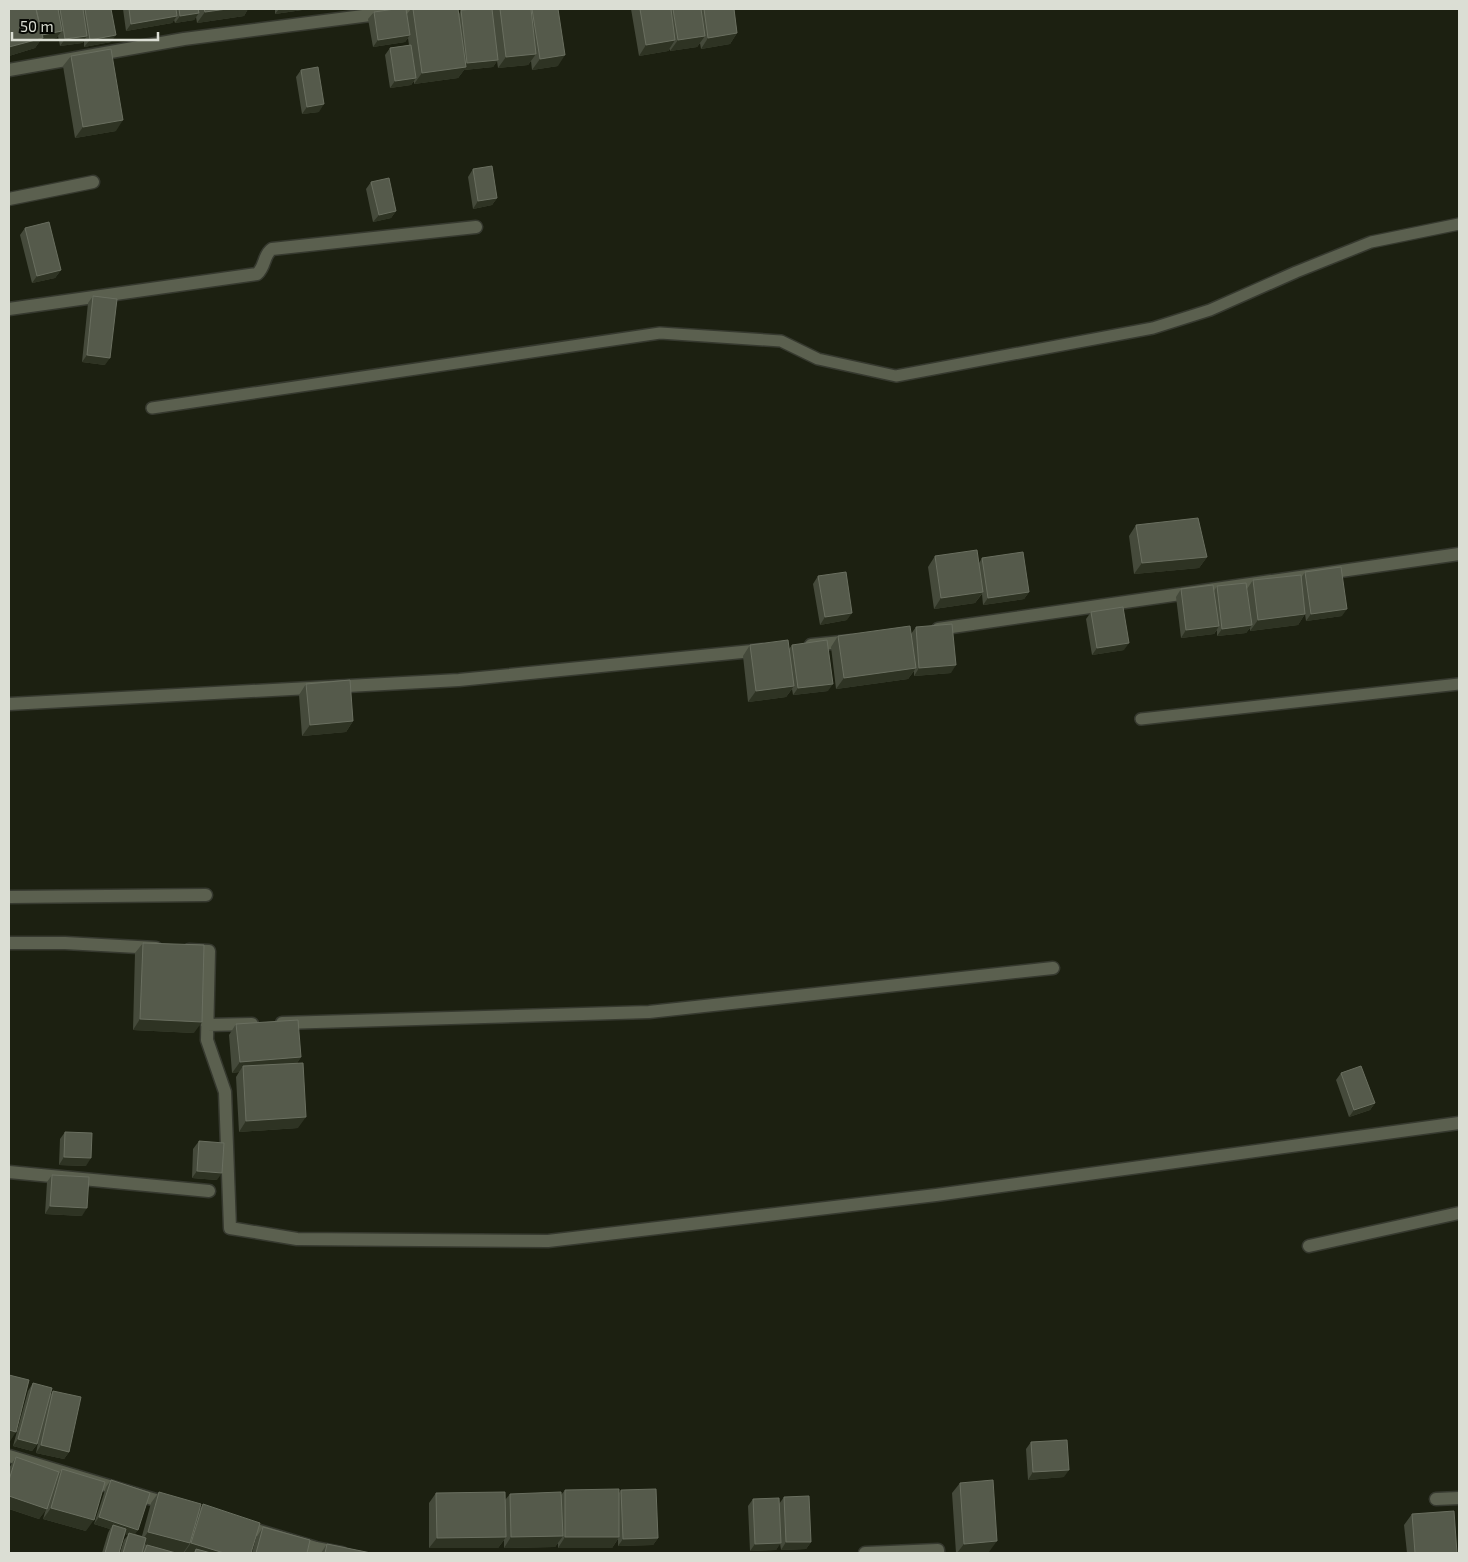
<svg xmlns="http://www.w3.org/2000/svg" width="1468" height="1562" font-family="'Exo 2',sans-serif">
	<rect width="100%" height="100%" fill="#1c2011"/>
	<g fill="none" stroke-linecap="round" stroke-linejoin="round">
		<!-- service casing -->
		<g stroke="#36392f" stroke-width="14">
			<path id="service" d="M 152,408 L 660,333 L 781,341 L 818,359 L 896,376 L 1153,328 L 1210,310 L 1296,272 L 1371,242 L 1459,224
				M 1141,719 L 1459,684"/>
		</g>
		<!-- minor casing -->
		<g stroke="#36392f" stroke-width="15">
			<path id="minor" d="M 9,70 L 184,39 L 417,9
				M 9,199 L 93,182
				M 9,309 L 257,274 C 266,266 263,255 272,249 L 476,227
				M 938,629 L 1459,554
				M 811,645 L 851,641
				M 9,704 L 459,680 L 762,650
				M 9,897 L 206,895
				M 9,943 L 65,943 L 156,948
				M 189,950 L 209,951 L 207,1040 L 225,1092 L 230,1228 L 297,1239 L 548,1241 L 936,1195 L 1459,1123
				M 282,1023 L 649,1012 L 1053,968
				M 207,1025 L 252,1024
				M 9,1172 L 209,1191
				M 1309,1246 L 1459,1213
				M 9,1456 L 169,1504
				M 1436,1499 L 1459,1498
				M 243,1526 L 316,1548 L 342,1553
				M 865,1553 L 938,1550 L 938,1553"/>
		</g>
		<!-- service -->
		<use href="#service" stroke="#5b604f" stroke-width="11"/>
		<!-- minor -->
		<use href="#minor" stroke="#5b604f" stroke-width="12"/>
	</g>
	<!-- wall -->
	<path fill="#454a3b" d="M 9,9 L 83,9 L 83,10 L 84,9 L 111,9 L 111,42 L 84,47 L 84,41 L 82,43 L 60,46 L 58,36 L 56,38 L 40,41 L 35,48 L 9,56 Z
		M 123,9 L 248,9 L 244,16 L 197,23 L 196,17 L 194,20 L 175,23 L 174,20 L 172,23 L 126,31 Z
		M 275,9 L 309,9 L 275,14 Z
		M 411,9 L 458,9 L 459,14 L 461,10 L 474,9 L 558,9 L 558,66 L 532,70 L 531,61 L 528,65 L 498,68 L 497,61 L 493,67 L 464,70 L 458,78 L 414,84 L 414,81 L 411,85 L 390,88 L 385,55 L 390,48 L 409,45 L 408,38 L 405,42 L 373,47 L 368,19 L 374,12 L 407,14 Z
		M 631,9 L 734,9 L 737,33 L 730,44 L 701,49 L 700,43 L 697,47 L 670,51 L 670,49 L 668,51 L 639,56 Z
		M 71,56 L 116,131 L 75,138 L 63,66 Z
		M 301,70 L 319,112 L 302,114 L 296,77 Z
		M 473,169 L 497,198 L 492,205 L 473,209 L 468,177 Z
		M 371,182 L 396,211 L 391,218 L 373,222 L 366,189 Z
		M 25,228 L 61,270 L 55,278 L 32,283 L 20,235 Z
		M 93,296 L 105,365 L 82,362 L 88,303 Z
		M 1136,525 L 1207,557 L 1199,568 L 1134,574 L 1129,536 Z
		M 935,556 L 979,563 L 982,558 L 1029,592 L 1024,599 L 983,605 L 982,594 L 975,603 L 934,609 L 928,567 Z
		M 1305,572 L 1342,616 L 1306,621 L 1305,614 L 1298,625 L 1250,631 L 1250,628 L 1246,633 L 1217,636 L 1217,630 L 1214,634 L 1181,638 L 1176,597 L 1181,589 L 1214,591 L 1217,586 L 1247,589 L 1253,580 L 1301,578 Z
		M 818,576 L 847,620 L 820,625 L 813,584 Z
		M 1091,612 L 1124,650 L 1092,655 L 1086,619 Z
		M 916,627 L 951,673 L 914,676 L 914,671 L 908,679 L 836,689 L 831,647 L 838,636 L 911,634 Z
		M 750,645 L 789,649 L 792,645 L 828,691 L 793,695 L 792,689 L 786,697 L 748,702 L 743,656 Z
		M 306,684 L 353,721 L 346,732 L 302,736 L 299,695 Z
		M 143,943 L 194,1033 L 133,1030 L 135,953 Z
		M 236,1024 L 301,1057 L 297,1063 L 298,1128 L 239,1132 L 236,1077 L 239,1072 L 232,1073 L 229,1035 Z
		M 1341,1073 L 1375,1103 L 1370,1110 L 1349,1117 L 1336,1080 Z
		M 65,1132 L 86,1166 L 59,1165 L 60,1139 Z
		M 199,1141 L 217,1180 L 192,1178 L 193,1149 Z
		M 52,1175 L 82,1216 L 45,1214 L 47,1182 Z
		M 33,1383 L 51,1394 L 53,1391 L 69,1452 L 64,1459 L 36,1453 L 38,1443 L 32,1451 L 13,1446 L 28,1391 Z
		M 1031,1442 L 1064,1477 L 1028,1480 L 1026,1449 Z
		M 16,1457 L 58,1475 L 62,1469 L 86,1531 L 43,1519 L 46,1509 L 39,1519 L 9,1509 L 9,1468 Z
		M 111,1480 L 135,1534 L 142,1536 L 151,1503 L 159,1492 L 199,1510 L 203,1504 L 251,1553 L 184,1553 L 184,1552 L 183,1553 L 178,1553 L 155,1547 L 176,1553 L 120,1553 L 124,1540 L 128,1535 L 125,1534 L 119,1553 L 102,1553 L 108,1533 L 110,1529 L 94,1524 L 106,1487 Z
		M 960,1483 L 989,1552 L 956,1553 L 952,1493 Z
		M 565,1490 L 619,1493 L 621,1490 L 658,1538 L 653,1545 L 618,1546 L 618,1539 L 612,1548 L 558,1548 L 558,1543 L 555,1547 L 504,1548 L 504,1540 L 498,1548 L 429,1548 L 429,1503 L 436,1493 L 505,1500 L 510,1494 L 561,1495 Z
		M 784,1497 L 811,1542 L 806,1549 L 781,1550 L 780,1543 L 776,1550 L 750,1551 L 748,1506 L 753,1499 L 779,1504 Z
		M 1412,1514 L 1457,1553 L 1407,1553 L 1404,1525 Z
		M 263,1527 L 307,1553 L 252,1553 L 256,1538 Z
		M 327,1544 L 371,1553 L 321,1553 Z"/>
	<!-- shaded-wall -->
	<path fill="#2e3323" d="M 227,9 L 248,9 L 244,16 L 197,23 L 205,12 Z
		M 279,9 L 309,9 L 275,14 Z
		M 199,13 L 194,20 L 175,23 L 180,16 Z
		M 177,16 L 172,23 L 126,31 L 131,24 Z
		M 62,31 L 56,38 L 40,41 L 35,48 L 9,56 L 9,47 L 41,35 Z
		M 737,33 L 730,44 L 701,49 L 708,38 Z
		M 116,35 L 111,42 L 84,47 L 90,40 Z
		M 410,35 L 405,42 L 373,47 L 378,40 Z
		M 87,36 L 82,43 L 60,46 L 65,39 Z
		M 705,36 L 697,47 L 670,51 L 678,40 Z
		M 675,40 L 668,51 L 639,56 L 646,45 Z
		M 536,54 L 528,65 L 498,68 L 506,57 Z
		M 565,55 L 558,66 L 532,70 L 540,59 Z
		M 498,60 L 493,67 L 464,70 L 458,78 L 414,84 L 422,73 L 464,67 L 467,63 Z
		M 416,78 L 411,85 L 390,88 L 395,81 Z
		M 324,104 L 319,112 L 302,114 L 307,107 Z
		M 123,120 L 116,131 L 75,138 L 83,127 Z
		M 497,198 L 492,205 L 473,209 L 478,201 Z
		M 396,211 L 391,218 L 373,222 L 379,215 Z
		M 61,270 L 55,278 L 32,283 L 37,276 Z
		M 87,355 L 110,358 L 105,365 L 82,362 Z
		M 1207,557 L 1199,568 L 1134,574 L 1142,563 Z
		M 983,592 L 975,603 L 934,609 L 941,598 Z
		M 1029,592 L 1024,599 L 983,605 L 988,598 Z
		M 1347,609 L 1342,616 L 1306,621 L 1311,614 Z
		M 852,613 L 847,620 L 820,625 L 825,617 Z
		M 1305,614 L 1298,625 L 1250,631 L 1258,620 Z
		M 1252,625 L 1246,633 L 1217,636 L 1222,629 Z
		M 1219,626 L 1214,634 L 1181,638 L 1186,630 Z
		M 1129,643 L 1124,650 L 1092,655 L 1097,648 Z
		M 956,665 L 951,673 L 914,676 L 919,668 Z
		M 916,668 L 908,679 L 836,689 L 844,678 Z
		M 833,684 L 828,691 L 793,695 L 798,688 Z
		M 794,686 L 786,697 L 748,702 L 756,691 Z
		M 353,721 L 346,732 L 302,736 L 310,725 Z
		M 140,1019 L 202,1022 L 194,1033 L 133,1030 Z
		M 301,1057 L 294,1068 L 243,1066 L 239,1072 L 232,1073 L 240,1062 Z
		M 1375,1103 L 1370,1110 L 1349,1117 L 1354,1110 Z
		M 306,1117 L 298,1128 L 239,1132 L 246,1121 Z
		M 64,1157 L 91,1158 L 86,1166 L 59,1165 Z
		M 197,1171 L 222,1173 L 217,1180 L 192,1178 Z
		M 50,1206 L 87,1208 L 82,1216 L 45,1214 Z
		M 9,1430 L 16,1432 L 9,1443 Z
		M 18,1439 L 37,1444 L 32,1451 L 13,1446 Z
		M 41,1445 L 69,1452 L 64,1459 L 36,1453 Z
		M 1069,1470 L 1064,1477 L 1028,1480 L 1033,1472 Z
		M 9,1496 L 47,1509 L 39,1519 L 9,1509 Z
		M 51,1508 L 94,1520 L 86,1531 L 43,1519 Z
		M 99,1517 L 138,1530 L 133,1537 L 129,1533 L 128,1535 L 112,1530 L 113,1525 L 110,1529 L 94,1524 Z
		M 148,1532 L 190,1543 L 183,1553 L 178,1553 L 140,1543 Z
		M 563,1536 L 555,1547 L 504,1548 L 511,1537 Z
		M 506,1537 L 498,1548 L 429,1548 L 437,1538 Z
		M 565,1537 L 619,1537 L 612,1548 L 558,1548 Z
		M 658,1538 L 653,1545 L 618,1546 L 623,1539 Z
		M 997,1541 L 989,1552 L 957,1553 L 964,1544 Z
		M 786,1542 L 811,1542 L 806,1549 L 781,1550 Z
		M 191,1543 L 224,1553 L 195,1553 L 196,1549 L 193,1553 L 184,1553 Z
		M 781,1543 L 776,1550 L 750,1551 L 755,1544 Z"/>
	<!-- building -->
	<path fill="#555a4b" stroke="#6a6f60" d="M 9,9 L 36,9 L 43,38 L 9,47 Z
		M 36,9 L 58,9 L 62,31 L 42,35 Z
		M 60,9 L 83,9 L 87,36 L 65,39 Z
		M 85,9 L 111,9 L 116,35 L 90,40 Z
		M 129,9 L 176,9 L 177,16 L 131,24 Z
		M 179,9 L 198,9 L 199,13 L 180,16 Z
		M 204,9 L 227,9 L 205,12 Z
		M 395,9 L 406,9 L 410,35 L 378,40 L 374,12 Z
		M 413,9 L 458,9 L 466,67 L 422,73 Z
		M 474,9 L 492,9 L 498,60 L 467,63 L 461,10 Z
		M 500,9 L 531,9 L 536,54 L 506,57 Z
		M 532,9 L 558,9 L 565,55 L 540,59 Z
		M 640,9 L 671,9 L 675,40 L 646,45 Z
		M 673,9 L 701,9 L 705,36 L 678,40 Z
		M 704,9 L 734,9 L 737,33 L 708,38 Z
		M 411,45 L 416,78 L 395,81 L 390,48 Z
		M 111,49 L 123,120 L 83,127 L 71,56 Z
		M 318,67 L 324,104 L 307,107 L 301,70 Z
		M 492,166 L 497,198 L 478,201 L 473,169 Z
		M 389,178 L 396,211 L 379,215 L 371,182 Z
		M 49,222 L 61,270 L 37,276 L 25,228 Z
		M 93,296 L 117,299 L 110,358 L 87,355 Z
		M 1198,518 L 1207,557 L 1142,563 L 1136,525 Z
		M 977,550 L 983,592 L 941,598 L 935,556 Z
		M 1023,552 L 1029,592 L 988,598 L 982,558 Z
		M 1341,567 L 1347,609 L 1311,614 L 1305,572 Z
		M 846,572 L 852,613 L 825,617 L 818,576 Z
		M 1301,575 L 1305,614 L 1258,620 L 1253,580 Z
		M 1246,583 L 1252,625 L 1222,629 L 1217,586 Z
		M 1213,585 L 1219,626 L 1186,630 L 1181,589 Z
		M 1123,607 L 1129,643 L 1097,648 L 1091,612 Z
		M 952,624 L 956,665 L 919,668 L 916,627 Z
		M 910,626 L 916,668 L 844,678 L 838,636 Z
		M 788,640 L 794,686 L 756,691 L 750,645 Z
		M 827,640 L 833,684 L 798,688 L 792,645 Z
		M 350,680 L 353,721 L 310,725 L 306,684 Z
		M 143,943 L 204,945 L 202,1022 L 140,1019 Z
		M 298,1020 L 301,1057 L 240,1062 L 236,1024 Z
		M 303,1063 L 306,1117 L 246,1121 L 243,1066 Z
		M 1361,1066 L 1375,1103 L 1354,1110 L 1341,1073 Z
		M 65,1132 L 92,1133 L 91,1158 L 64,1157 Z
		M 199,1141 L 224,1143 L 222,1173 L 197,1171 Z
		M 52,1175 L 89,1177 L 87,1208 L 50,1206 Z
		M 9,1375 L 29,1380 L 16,1432 L 9,1430 Z
		M 33,1383 L 52,1388 L 37,1444 L 18,1439 Z
		M 53,1391 L 81,1397 L 69,1452 L 41,1445 Z
		M 1067,1440 L 1069,1470 L 1033,1472 L 1031,1442 Z
		M 16,1457 L 59,1472 L 47,1509 L 9,1496 L 9,1480 Z
		M 62,1469 L 105,1482 L 94,1520 L 51,1508 Z
		M 111,1480 L 150,1493 L 138,1530 L 99,1517 Z
		M 993,1480 L 997,1541 L 964,1544 L 960,1483 Z
		M 619,1489 L 619,1537 L 565,1537 L 565,1490 Z
		M 656,1489 L 658,1538 L 623,1539 L 621,1490 Z
		M 159,1492 L 201,1504 L 190,1543 L 148,1532 Z
		M 505,1492 L 506,1537 L 437,1538 L 436,1493 Z
		M 561,1492 L 563,1536 L 511,1537 L 510,1494 Z
		M 809,1496 L 811,1542 L 786,1542 L 784,1497 Z
		M 779,1498 L 781,1543 L 755,1544 L 753,1499 Z
		M 203,1504 L 260,1523 L 251,1553 L 224,1553 L 191,1543 Z
		M 1454,1511 L 1457,1553 L 1415,1553 L 1412,1514 Z
		M 113,1525 L 126,1529 L 119,1553 L 105,1553 Z
		M 263,1527 L 310,1540 L 307,1553 L 256,1553 Z
		M 129,1533 L 146,1538 L 142,1553 L 123,1553 Z
		M 327,1544 L 371,1553 L 325,1553 Z
		M 147,1545 L 176,1553 L 144,1553 Z
		M 196,1549 L 211,1553 L 195,1553 Z"/>
	<!-- border -->
	<rect width="1468" height="1562" fill="none" stroke="#dbded4" stroke-width="20"/>
	<!-- scale -->
	<path d="M12 32v8h146v-8" fill="none" stroke="#dbded4" stroke-width="2.5"/>
	<text x="20" y="32" font-size="15" fill="#dbded4" stroke="#070904" stroke-width="4" paint-order="stroke">50 m</text>
</svg>
